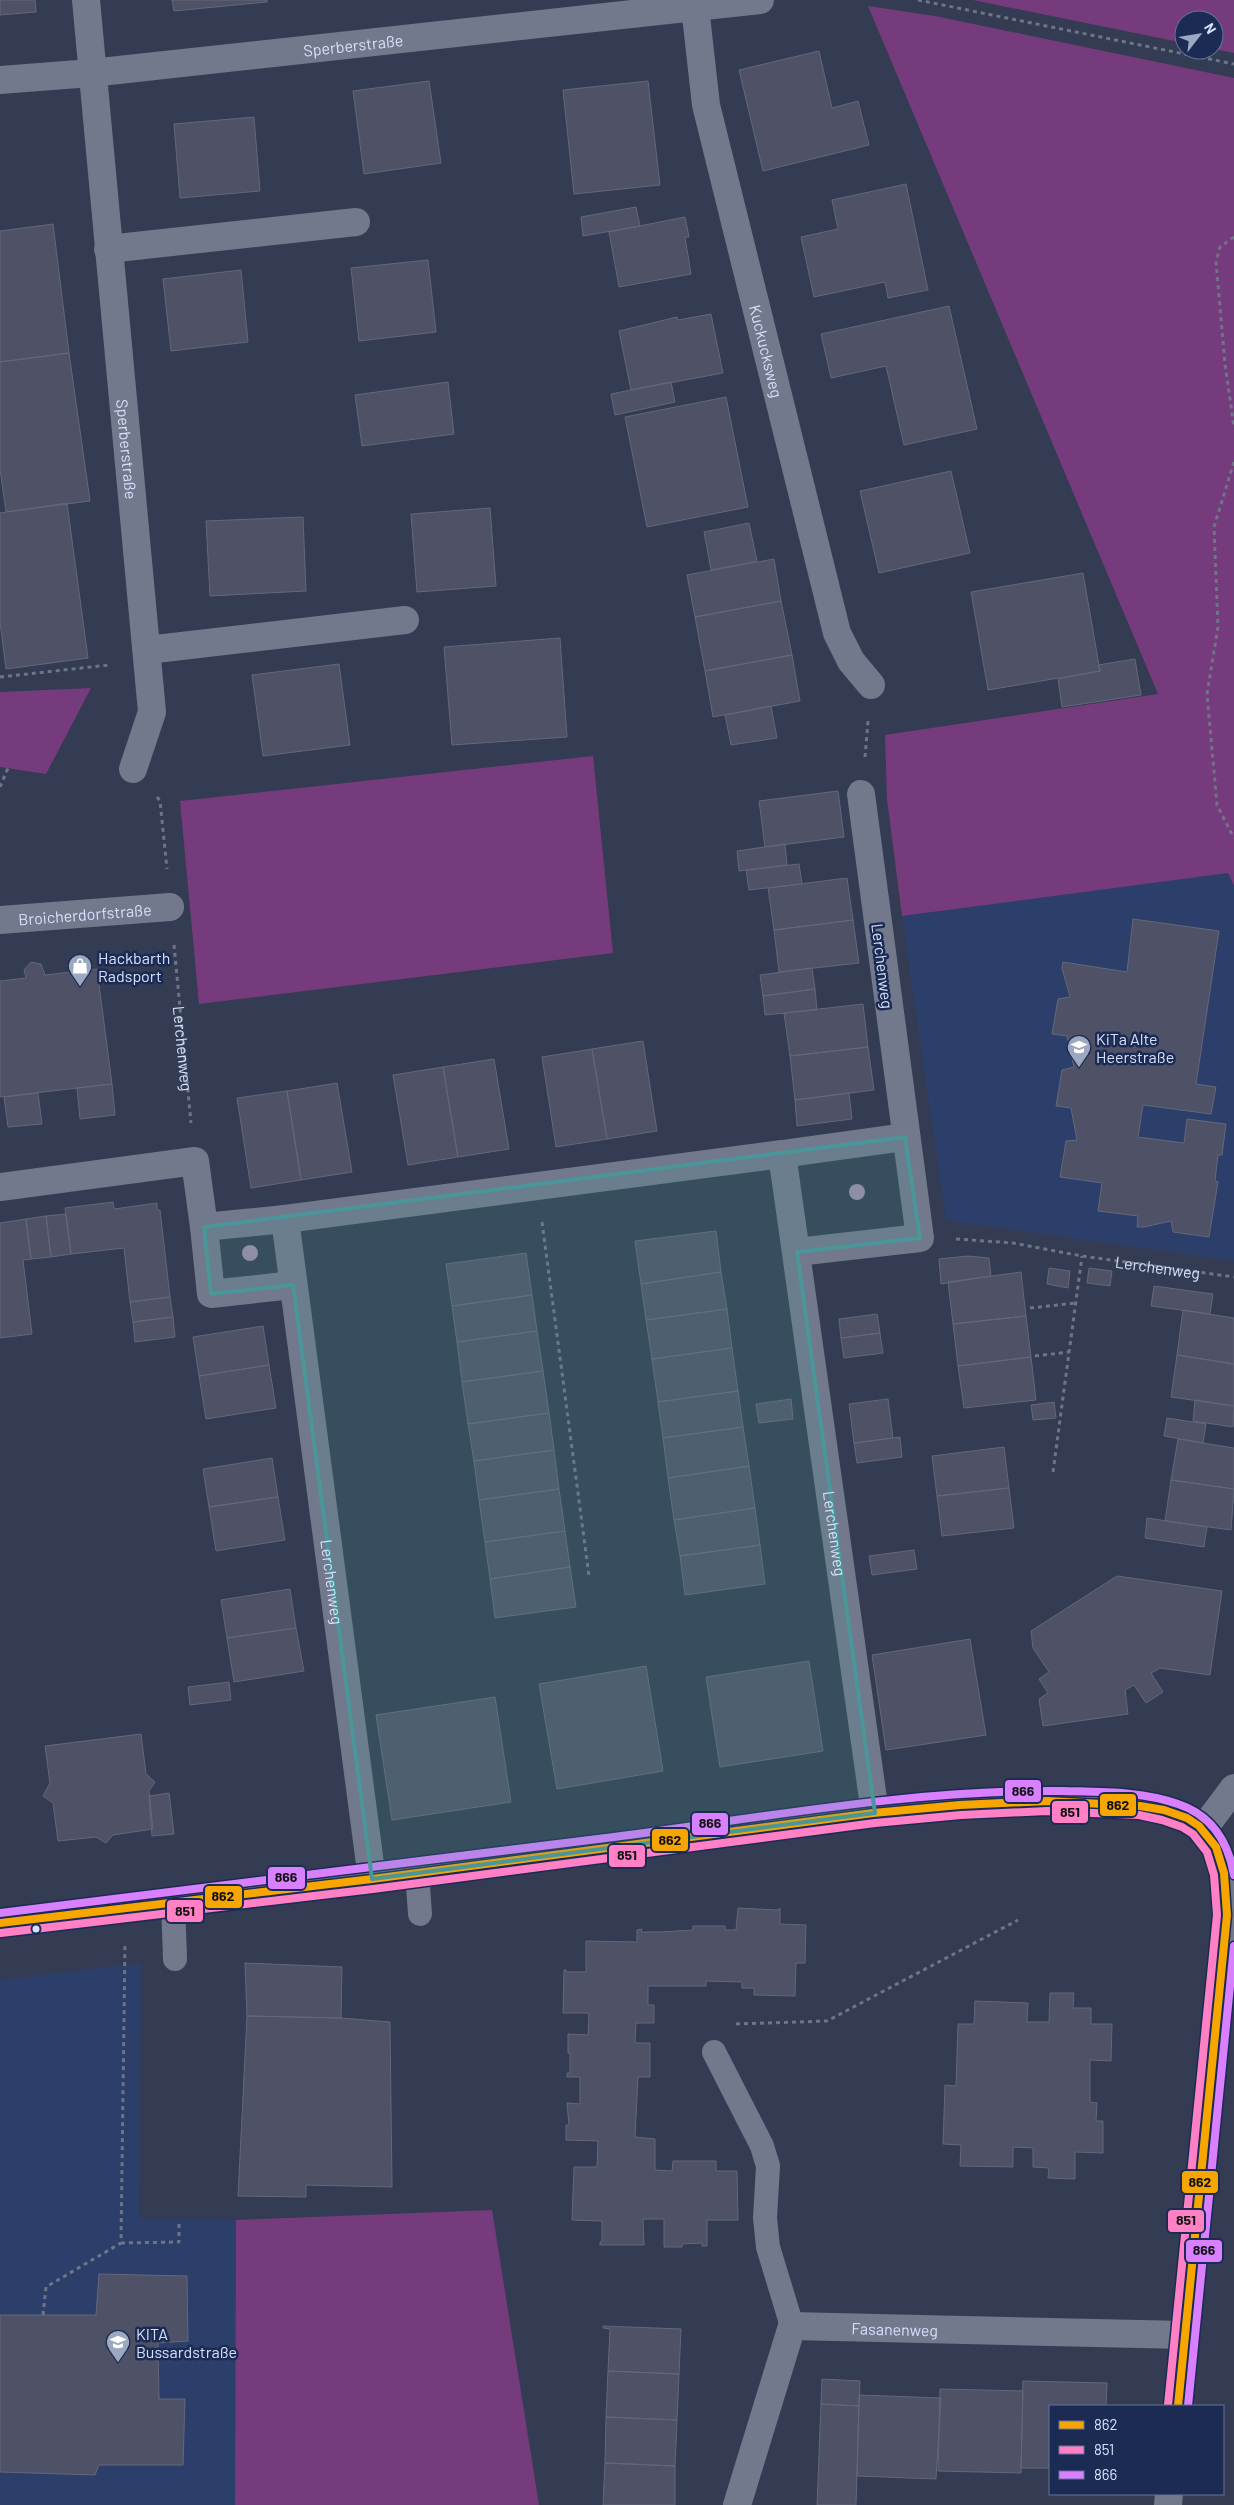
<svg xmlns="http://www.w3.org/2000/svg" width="1234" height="2505" font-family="Barlow,sans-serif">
	<rect width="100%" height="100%" fill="#333c52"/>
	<!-- built -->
	<path fill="#2c3e6a" d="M 1228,872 L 1234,886 L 1234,1261 L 946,1220 L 902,916 Z
		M 141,1963 L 139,2220 L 236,2220 L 235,2505 L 0,2505 L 0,1980 Z"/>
	<!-- green -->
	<path fill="#763b7c" d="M 973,0 L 1234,0 L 1234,53 L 1214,49 L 1214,20 L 1184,20 L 1184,43 Z
		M 868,6 L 935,16 L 1234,78 L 1234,886 L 1228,873 L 902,916 L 887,799 L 885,735 L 1158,694 Z
		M 91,688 L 46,774 L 0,767 L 0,692 Z
		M 593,756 L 613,953 L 199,1004 L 180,801 Z
		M 492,2210 L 539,2505 L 235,2505 L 236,2220 Z"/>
	<!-- building -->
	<path fill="#4f5267" stroke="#64677b" d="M 0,0 L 35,0 L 36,12 L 0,15 Z
		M 172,0 L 267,0 L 267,2 L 174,11 Z
		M 819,51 L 832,108 L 858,101 L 869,145 L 763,171 L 739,70 Z
		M 429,81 L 441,163 L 364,174 L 353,91 Z
		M 648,81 L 660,185 L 574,194 L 563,90 Z
		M 254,117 L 260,191 L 180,198 L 174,124 Z
		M 906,184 L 928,290 L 888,298 L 885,282 L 814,297 L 801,237 L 838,229 L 832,200 Z
		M 636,207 L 640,226 L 583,236 L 581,217 Z
		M 685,217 L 689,237 L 685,237 L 691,274 L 619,287 L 609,232 Z
		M 53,224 L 69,353 L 0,362 L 0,231 Z
		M 428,260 L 436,332 L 359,341 L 351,268 Z
		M 241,270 L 248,342 L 171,351 L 163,279 Z
		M 949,306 L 977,429 L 904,445 L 886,366 L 831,378 L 821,334 Z
		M 711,314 L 723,373 L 631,390 L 619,331 L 677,317 L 678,320 Z
		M 69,353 L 90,501 L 6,512 L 0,469 L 0,362 Z
		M 448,382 L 454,434 L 362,446 L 355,395 Z
		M 671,382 L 675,402 L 615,415 L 611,394 Z
		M 726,397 L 748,507 L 647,527 L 625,417 Z
		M 951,471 L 970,553 L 879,573 L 860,491 Z
		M 67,503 L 88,658 L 6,669 L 0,622 L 0,513 Z
		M 490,508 L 496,586 L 417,592 L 411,514 Z
		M 303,517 L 306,591 L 210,596 L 206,521 Z
		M 749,523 L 757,561 L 711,570 L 704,532 Z
		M 774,559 L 781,601 L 695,617 L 687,575 Z
		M 1083,573 L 1100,671 L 988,690 L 971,592 Z
		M 781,601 L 792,655 L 705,671 L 695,617 Z
		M 560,638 L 567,737 L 452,745 L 444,647 Z
		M 792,655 L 800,701 L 713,717 L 705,671 Z
		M 1135,659 L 1141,695 L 1062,707 L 1058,679 L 1100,671 L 1098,665 Z
		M 339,664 L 350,745 L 263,756 L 252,675 Z
		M 771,706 L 777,738 L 731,745 L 725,715 Z
		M 838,791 L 844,837 L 765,847 L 759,801 Z
		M 785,844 L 787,865 L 739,871 L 737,851 Z
		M 799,864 L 802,884 L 749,890 L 746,870 Z
		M 847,878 L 853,920 L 774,930 L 768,888 Z
		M 1133,919 L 1219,931 L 1196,1084 L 1216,1087 L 1211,1114 L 1143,1105 L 1138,1137 L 1184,1143 L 1187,1119 L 1226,1124 L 1222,1155 L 1218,1155 L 1215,1181 L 1218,1182 L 1209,1237 L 1173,1232 L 1171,1221 L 1144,1227 L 1137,1227 L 1138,1216 L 1098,1211 L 1102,1183 L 1060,1177 L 1066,1141 L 1077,1140 L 1071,1108 L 1056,1106 L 1062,1070 L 1074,1067 L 1067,1036 L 1052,1034 L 1058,999 L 1070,997 L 1062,968 L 1063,962 L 1127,972 Z
		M 853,920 L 859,963 L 779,972 L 774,930 Z
		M 31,962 L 41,964 L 45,975 L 97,969 L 112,1084 L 0,1097 L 0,981 L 26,978 L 24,970 Z
		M 812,968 L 815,989 L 763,996 L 760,975 Z
		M 815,989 L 817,1010 L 765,1015 L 763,996 Z
		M 863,1004 L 868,1047 L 790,1056 L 784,1013 Z
		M 643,1041 L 657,1131 L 607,1139 L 592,1049 Z
		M 868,1047 L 874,1090 L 795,1100 L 790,1056 Z
		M 592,1049 L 607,1139 L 556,1147 L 542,1057 Z
		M 494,1059 L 509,1149 L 458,1157 L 443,1067 Z
		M 443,1067 L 458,1157 L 408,1165 L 393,1075 Z
		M 337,1083 L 352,1172 L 301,1180 L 287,1091 Z
		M 112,1084 L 115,1115 L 80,1119 L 77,1088 Z
		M 287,1091 L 301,1180 L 251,1188 L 237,1098 Z
		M 38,1093 L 42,1124 L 8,1127 L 4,1097 Z
		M 849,1093 L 852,1119 L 797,1126 L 795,1100 Z
		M 113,1202 L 114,1209 L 157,1203 L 157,1210 L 160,1210 L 170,1297 L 130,1302 L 124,1248 L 71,1254 L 65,1208 Z
		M 66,1214 L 71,1254 L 51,1257 L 46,1216 Z
		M 46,1216 L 51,1257 L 31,1259 L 26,1219 Z
		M 26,1219 L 31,1259 L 23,1260 L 32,1334 L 0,1338 L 0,1223 Z
		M 716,1231 L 721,1272 L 641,1284 L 635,1241 Z
		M 526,1253 L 532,1295 L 452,1306 L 446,1264 Z
		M 968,1256 L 989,1258 L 991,1276 L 941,1284 L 939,1259 Z
		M 1049,1268 L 1070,1271 L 1068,1288 L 1047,1284 Z
		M 1089,1268 L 1112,1271 L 1110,1286 L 1087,1283 Z
		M 721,1272 L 727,1309 L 646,1320 L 641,1284 Z
		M 1021,1272 L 1026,1316 L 953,1324 L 948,1282 Z
		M 1154,1286 L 1213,1294 L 1210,1314 L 1151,1306 Z
		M 532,1295 L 537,1331 L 457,1342 L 452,1306 Z
		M 170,1297 L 173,1317 L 133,1322 L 130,1302 Z
		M 727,1309 L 732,1348 L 652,1359 L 646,1320 Z
		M 1183,1310 L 1234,1318 L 1234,1364 L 1177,1355 Z
		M 877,1314 L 880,1333 L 841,1338 L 839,1319 Z
		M 1026,1316 L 1031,1357 L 958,1366 L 953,1324 Z
		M 173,1317 L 175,1337 L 135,1342 L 133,1322 Z
		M 263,1326 L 269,1365 L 199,1376 L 193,1337 Z
		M 537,1331 L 543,1371 L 462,1382 L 457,1342 Z
		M 880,1333 L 883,1353 L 844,1358 L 841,1338 Z
		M 732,1348 L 738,1391 L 658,1402 L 652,1359 Z
		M 1177,1355 L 1234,1364 L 1234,1406 L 1171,1397 Z
		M 1031,1357 L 1036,1400 L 964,1408 L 958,1366 Z
		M 269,1365 L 276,1408 L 206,1419 L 199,1376 Z
		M 543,1371 L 549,1413 L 468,1424 L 462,1382 Z
		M 738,1391 L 743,1427 L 663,1438 L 658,1402 Z
		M 791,1399 L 793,1419 L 759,1423 L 756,1404 Z
		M 888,1399 L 893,1438 L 854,1443 L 849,1404 Z
		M 1195,1400 L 1234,1406 L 1233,1427 L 1193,1421 Z
		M 1054,1402 L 1056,1418 L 1033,1420 L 1031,1405 Z
		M 549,1413 L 554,1450 L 474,1461 L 468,1424 Z
		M 1167,1418 L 1206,1424 L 1203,1443 L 1164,1436 Z
		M 743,1427 L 749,1466 L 668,1478 L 663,1438 Z
		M 900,1437 L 902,1457 L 857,1463 L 854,1443 Z
		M 1178,1439 L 1234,1448 L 1234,1489 L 1171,1480 Z
		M 1004,1447 L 1009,1488 L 937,1496 L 932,1456 Z
		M 554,1450 L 559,1489 L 479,1500 L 474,1461 Z
		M 272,1458 L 278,1497 L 209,1507 L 203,1469 Z
		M 749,1466 L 755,1508 L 674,1520 L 668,1478 Z
		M 1171,1480 L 1234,1489 L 1231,1530 L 1165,1521 Z
		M 1009,1488 L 1014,1528 L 942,1536 L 937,1496 Z
		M 559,1489 L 565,1531 L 485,1542 L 479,1500 Z
		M 278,1497 L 285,1540 L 216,1551 L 209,1507 Z
		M 755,1508 L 760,1545 L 680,1556 L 674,1520 Z
		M 1147,1518 L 1207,1527 L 1204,1547 L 1145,1538 Z
		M 565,1531 L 570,1567 L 490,1579 L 485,1542 Z
		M 760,1545 L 765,1584 L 685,1595 L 680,1556 Z
		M 914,1550 L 917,1569 L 872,1575 L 869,1556 Z
		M 570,1567 L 576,1607 L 495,1618 L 490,1579 Z
		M 1117,1576 L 1222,1591 L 1210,1675 L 1160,1668 L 1151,1673 L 1163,1692 L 1146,1703 L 1134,1685 L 1125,1690 L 1128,1714 L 1043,1726 L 1039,1699 L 1048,1693 L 1039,1679 L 1049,1672 L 1033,1648 L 1031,1631 Z
		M 290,1589 L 296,1628 L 227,1638 L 221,1600 Z
		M 296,1628 L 304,1671 L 234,1682 L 227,1638 Z
		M 970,1639 L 986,1735 L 886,1750 L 872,1655 Z
		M 809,1661 L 823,1751 L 720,1767 L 706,1677 Z
		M 646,1666 L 663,1771 L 557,1789 L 539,1684 Z
		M 229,1682 L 231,1700 L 190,1705 L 188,1687 Z
		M 495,1697 L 511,1802 L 392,1820 L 376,1715 Z
		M 141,1734 L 146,1774 L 155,1782 L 149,1791 L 153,1829 L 113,1835 L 106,1843 L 96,1837 L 58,1841 L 53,1803 L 43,1796 L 50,1783 L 45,1746 Z
		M 169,1793 L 174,1834 L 152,1836 L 149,1796 Z
		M 738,1908 L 777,1910 L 780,1908 L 780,1924 L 806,1925 L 805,1963 L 796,1963 L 795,1996 L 754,1995 L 754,1988 L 742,1988 L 742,1982 L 706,1981 L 706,1986 L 648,1986 L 648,2005 L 654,2005 L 654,2023 L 636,2023 L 635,2043 L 650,2043 L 650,2077 L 638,2077 L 635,2137 L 655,2139 L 655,2170 L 672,2171 L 673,2161 L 716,2161 L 716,2171 L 737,2171 L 738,2220 L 707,2220 L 707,2246 L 702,2246 L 702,2243 L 682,2244 L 682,2247 L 664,2247 L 664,2219 L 643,2219 L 644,2245 L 600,2245 L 600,2242 L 602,2241 L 602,2221 L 572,2220 L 574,2167 L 597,2167 L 598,2141 L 566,2140 L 566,2125 L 569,2125 L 567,2103 L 580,2104 L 580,2077 L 567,2077 L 567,2073 L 570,2073 L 570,2053 L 568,2053 L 568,2034 L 588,2035 L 589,2013 L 563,2013 L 564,1970 L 566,1970 L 566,1972 L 586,1972 L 586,1941 L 637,1942 L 637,1930 L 642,1929 L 641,1932 L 660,1932 L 693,1930 L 693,1926 L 725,1926 L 725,1930 L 736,1930 Z
		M 245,1963 L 342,1967 L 341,2018 L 247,2016 Z
		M 1050,1993 L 1074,1993 L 1073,2008 L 1091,2008 L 1091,2024 L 1112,2024 L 1111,2061 L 1090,2060 L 1090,2102 L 1097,2103 L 1096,2121 L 1103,2121 L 1103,2153 L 1075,2152 L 1075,2179 L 1048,2178 L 1049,2168 L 1033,2167 L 1033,2148 L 1013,2147 L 1013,2167 L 960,2166 L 961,2145 L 943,2144 L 945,2085 L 956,2086 L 958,2024 L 974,2024 L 975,2001 L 1028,2003 L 1027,2022 L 1049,2022 Z
		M 247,2016 L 341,2018 L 390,2022 L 392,2187 L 306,2185 L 306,2197 L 238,2196 Z
		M 99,2274 L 187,2276 L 188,2341 L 158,2343 L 159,2399 L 185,2399 L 183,2465 L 99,2465 L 95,2475 L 0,2472 L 0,2315 L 96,2315 Z
		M 603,2326 L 681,2329 L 679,2374 L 608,2371 L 610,2329 L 603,2328 Z
		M 608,2371 L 679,2374 L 677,2420 L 606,2417 Z
		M 822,2379 L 860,2381 L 859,2406 L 821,2404 Z
		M 1023,2381 L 1107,2383 L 1106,2406 L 1050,2406 L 1050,2468 L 1021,2468 Z
		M 940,2389 L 1023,2391 L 1021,2473 L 938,2471 Z
		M 859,2395 L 941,2398 L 936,2479 L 857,2476 Z
		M 821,2404 L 859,2406 L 856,2505 L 817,2505 Z
		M 606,2417 L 677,2420 L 675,2466 L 605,2463 Z
		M 605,2463 L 675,2466 L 675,2505 L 603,2505 Z"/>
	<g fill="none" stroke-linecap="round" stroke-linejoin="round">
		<!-- path -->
		<g stroke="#6e7586" stroke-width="3" stroke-dasharray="4 4" stroke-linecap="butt">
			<path d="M 918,0 L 1234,64"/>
			<path d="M 1234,237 L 1220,247 L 1216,262 L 1225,364 L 1234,427"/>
			<path d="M 1234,462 L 1214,527 L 1218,627 L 1207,694 L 1217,805 L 1234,838"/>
			<path d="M 0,677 L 109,665"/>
			<path d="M 865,757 L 868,721"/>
			<path d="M 0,787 L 8,768"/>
			<path d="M 157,797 L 160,801 L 167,869"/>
			<path id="s1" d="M 174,945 L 191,1123"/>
			<path d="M 542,1222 L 589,1576"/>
			<path id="s2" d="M 956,1239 L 1013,1243 L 1082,1256 L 1234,1277"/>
			<path d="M 1030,1308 L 1076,1303"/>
			<path d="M 1035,1356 L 1069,1352"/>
			<path d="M 1053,1472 L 1082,1256"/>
			<path d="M 736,2024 L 827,2021 L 1018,1920"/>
			<path d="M 121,2243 L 179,2242 L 179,2220"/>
			<path d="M 43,2315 L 46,2287 L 121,2243 L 125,1944"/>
		</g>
		<!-- service -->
		<path stroke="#72798c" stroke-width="24" d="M 417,1872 L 420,1914
			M 173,1901 L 175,1959
			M 714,2052 L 762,2146 L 768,2166 L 765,2218 L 768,2247 L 792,2326"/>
		<!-- minor -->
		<g stroke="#72798c" stroke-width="28">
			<path id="s3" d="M 86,0 L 152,712 L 133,769"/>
			<path id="s4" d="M 695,7 L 706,105 L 837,633 L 851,661 L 871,685"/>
			<path id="s5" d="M 0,80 L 91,73 L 760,0"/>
			<path d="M 108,249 L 356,222"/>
			<path d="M 147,650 L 405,620"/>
			<path id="s6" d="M 0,920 L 170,907"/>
			<path d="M 782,1154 L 905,1137"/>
			<path id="s7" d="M 0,1187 L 195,1161 L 204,1227 L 285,1219 L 782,1154 L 875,1813"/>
			<path id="s8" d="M 285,1219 L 372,1879"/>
			<path d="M 204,1227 L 211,1294 L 293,1285"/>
			<path d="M 797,1252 L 920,1238 L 861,794"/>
			<path d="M 1204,1828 L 1234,1788"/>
			<path d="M 0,1923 C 124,1906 248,1894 372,1879 C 496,1863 620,1846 744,1830 C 859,1815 974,1797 1091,1802 C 1122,1804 1158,1804 1187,1818 C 1224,1836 1226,1879 1227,1915 L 1178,2406"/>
			<path id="s9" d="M 737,2505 L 792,2326 L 1185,2335"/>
			<path d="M 1168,2505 L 1169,2494"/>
		</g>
		<!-- bus-1 casing -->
		<g stroke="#1c2b54" stroke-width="11">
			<path id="bus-1" d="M 0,1923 L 372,1879 L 873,1813 L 960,1805 L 1047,1801 L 1140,1806 L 1164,1810 L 1187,1818 L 1199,1826 L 1216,1847 L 1224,1873 L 1227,1915 L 1178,2406"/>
		</g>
		<!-- bus-2 casing -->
		<g stroke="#1c2b54" stroke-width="11">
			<path id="bus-2" d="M 1,1933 L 373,1889 L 875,1823 L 961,1815 L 1047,1811 L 1139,1815 L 1162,1820 L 1182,1827 L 1193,1834 L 1207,1852 L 1214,1875 L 1217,1915 L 1168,2405"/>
		</g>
		<!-- bus-3 casing -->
		<g stroke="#1c2b54" stroke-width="11">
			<path id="bus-3" d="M 0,1913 C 205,1886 410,1864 614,1837 C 761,1818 915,1789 1063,1791 C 1101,1792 1142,1791 1178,1804 C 1211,1815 1228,1841 1234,1875
				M 1188,2406 L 1234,1946"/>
		</g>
		<!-- bus-1 -->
		<use href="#bus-1" stroke="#f7a600" stroke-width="8"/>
		<!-- bus-2 -->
		<use href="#bus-2" stroke="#ff80c5" stroke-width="8"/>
		<!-- bus-3 -->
		<use href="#bus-3" stroke="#d880ff" stroke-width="8"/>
	</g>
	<!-- trees -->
	<g fill="#9f8dad">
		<circle cx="857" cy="1192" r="8"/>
		<circle cx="250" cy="1253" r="8"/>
	</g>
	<!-- marked area -->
	<path fill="#4a9698" fill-opacity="0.2" stroke="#4a9698" stroke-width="4" stroke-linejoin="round" d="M 905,1137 L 920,1238 L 797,1252 L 875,1813 L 372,1879 L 293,1285 L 211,1294 L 204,1227 Z"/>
	<!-- icons -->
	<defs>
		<g id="shop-pin" transform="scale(1.25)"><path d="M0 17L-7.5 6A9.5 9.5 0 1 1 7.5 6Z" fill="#9ca7c0" stroke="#1c2b54"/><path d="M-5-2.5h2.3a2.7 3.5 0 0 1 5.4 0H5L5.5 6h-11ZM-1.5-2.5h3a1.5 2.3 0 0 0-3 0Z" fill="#fff"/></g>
		<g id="school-pin" transform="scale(1.25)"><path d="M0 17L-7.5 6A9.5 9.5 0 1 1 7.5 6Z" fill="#9ca7c0" stroke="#1c2b54"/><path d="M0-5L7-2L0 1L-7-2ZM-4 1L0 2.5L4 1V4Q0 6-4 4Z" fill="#fff"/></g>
	</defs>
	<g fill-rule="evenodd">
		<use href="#shop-pin" x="80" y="966"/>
		<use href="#school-pin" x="1079" y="1047"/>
		<use href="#school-pin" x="118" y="2342"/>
	</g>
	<!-- markers -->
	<circle fill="#d5e0fb" stroke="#1c2b54" stroke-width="2" cx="36" cy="1929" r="4.5"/>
	<g text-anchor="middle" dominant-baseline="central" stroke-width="5" stroke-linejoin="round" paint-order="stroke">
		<!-- street labels -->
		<g font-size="16" fill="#d5e0fb" stroke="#1c2b54">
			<text stroke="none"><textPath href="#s5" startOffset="355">Sperberstraße</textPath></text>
			<text stroke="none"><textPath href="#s4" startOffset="352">Kuckucksweg</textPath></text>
			<text stroke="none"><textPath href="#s3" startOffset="451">Sperberstraße</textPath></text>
			<text stroke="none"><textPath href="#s6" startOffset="85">Broicherdorfstraße</textPath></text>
			<text transform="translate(883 966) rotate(83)">Lerchenweg</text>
			<text stroke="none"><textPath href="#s1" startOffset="104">Lerchenweg</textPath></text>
			<text stroke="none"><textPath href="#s2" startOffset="204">Lerchenweg</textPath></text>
			<text stroke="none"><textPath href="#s7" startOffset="1229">Lerchenweg</textPath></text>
			<text stroke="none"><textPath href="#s8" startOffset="366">Lerchenweg</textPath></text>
			<text stroke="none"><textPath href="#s9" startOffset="290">Fasanenweg</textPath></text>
		</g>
		<!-- poi labels -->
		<g font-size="16" fill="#d5e0fb" stroke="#1c2b54" text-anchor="start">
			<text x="98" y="957">Hackbarth<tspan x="98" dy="18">Radsport</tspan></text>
			<text x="1096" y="1038">KiTa Alte<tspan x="1096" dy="18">Heerstraße</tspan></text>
			<text x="136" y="2333">KITA<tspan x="136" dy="18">Bussardstraße</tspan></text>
		</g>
	</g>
	<g stroke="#1c2b54" stroke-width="2">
		<rect x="1004" y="1779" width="38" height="24" rx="5" fill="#d880ff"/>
		<rect x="1099" y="1793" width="38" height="24" rx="5" fill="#f7a600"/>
		<rect x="1051" y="1800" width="38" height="24" rx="5" fill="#ff80c5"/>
		<rect x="691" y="1812" width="38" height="24" rx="5" fill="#d880ff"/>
		<rect x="651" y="1828" width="38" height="24" rx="5" fill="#f7a600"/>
		<rect x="608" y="1844" width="38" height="24" rx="5" fill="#ff80c5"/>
		<rect x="267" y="1866" width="39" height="24" rx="5" fill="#d880ff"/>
		<rect x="204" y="1885" width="39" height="24" rx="5" fill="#f7a600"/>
		<rect x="166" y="1899" width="38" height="24" rx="5" fill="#ff80c5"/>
		<rect x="1181" y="2170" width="38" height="24" rx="5" fill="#f7a600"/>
		<rect x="1167" y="2209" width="38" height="24" rx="5" fill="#ff80c5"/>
		<rect x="1185" y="2239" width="38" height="24" rx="5" fill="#d880ff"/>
	</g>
	<g font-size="14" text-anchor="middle" font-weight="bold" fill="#111">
		<text x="1023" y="1796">866</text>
		<text x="1118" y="1810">862</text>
		<text x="1070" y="1817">851</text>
		<text x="710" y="1828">866</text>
		<text x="670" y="1845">862</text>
		<text x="627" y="1860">851</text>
		<text x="286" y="1882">866</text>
		<text x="223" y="1901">862</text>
		<text x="185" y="1916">851</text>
		<text x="1200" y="2187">862</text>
		<text x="1186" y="2225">851</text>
		<text x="1204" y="2255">866</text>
	</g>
	<!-- legend -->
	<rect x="1049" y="2405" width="175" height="90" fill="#1c2b54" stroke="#667397"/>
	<rect x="1059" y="2421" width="25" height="8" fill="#f7a600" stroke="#667397"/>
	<text x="1094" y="2430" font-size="15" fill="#d5e0fb">862</text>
	<rect x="1059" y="2446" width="25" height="8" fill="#ff80c5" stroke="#667397"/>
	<text x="1094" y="2455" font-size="15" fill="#d5e0fb">851</text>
	<rect x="1059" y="2471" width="25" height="8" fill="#d880ff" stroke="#667397"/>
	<text x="1094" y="2480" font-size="15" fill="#d5e0fb">866</text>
	<!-- north arrow -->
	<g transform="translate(1199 35) rotate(59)"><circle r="24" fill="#1c2b54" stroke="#667397"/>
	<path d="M0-4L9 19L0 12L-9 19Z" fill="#9ca7c0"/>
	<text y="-8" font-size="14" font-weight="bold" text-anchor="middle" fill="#d5e0fb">N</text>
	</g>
</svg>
